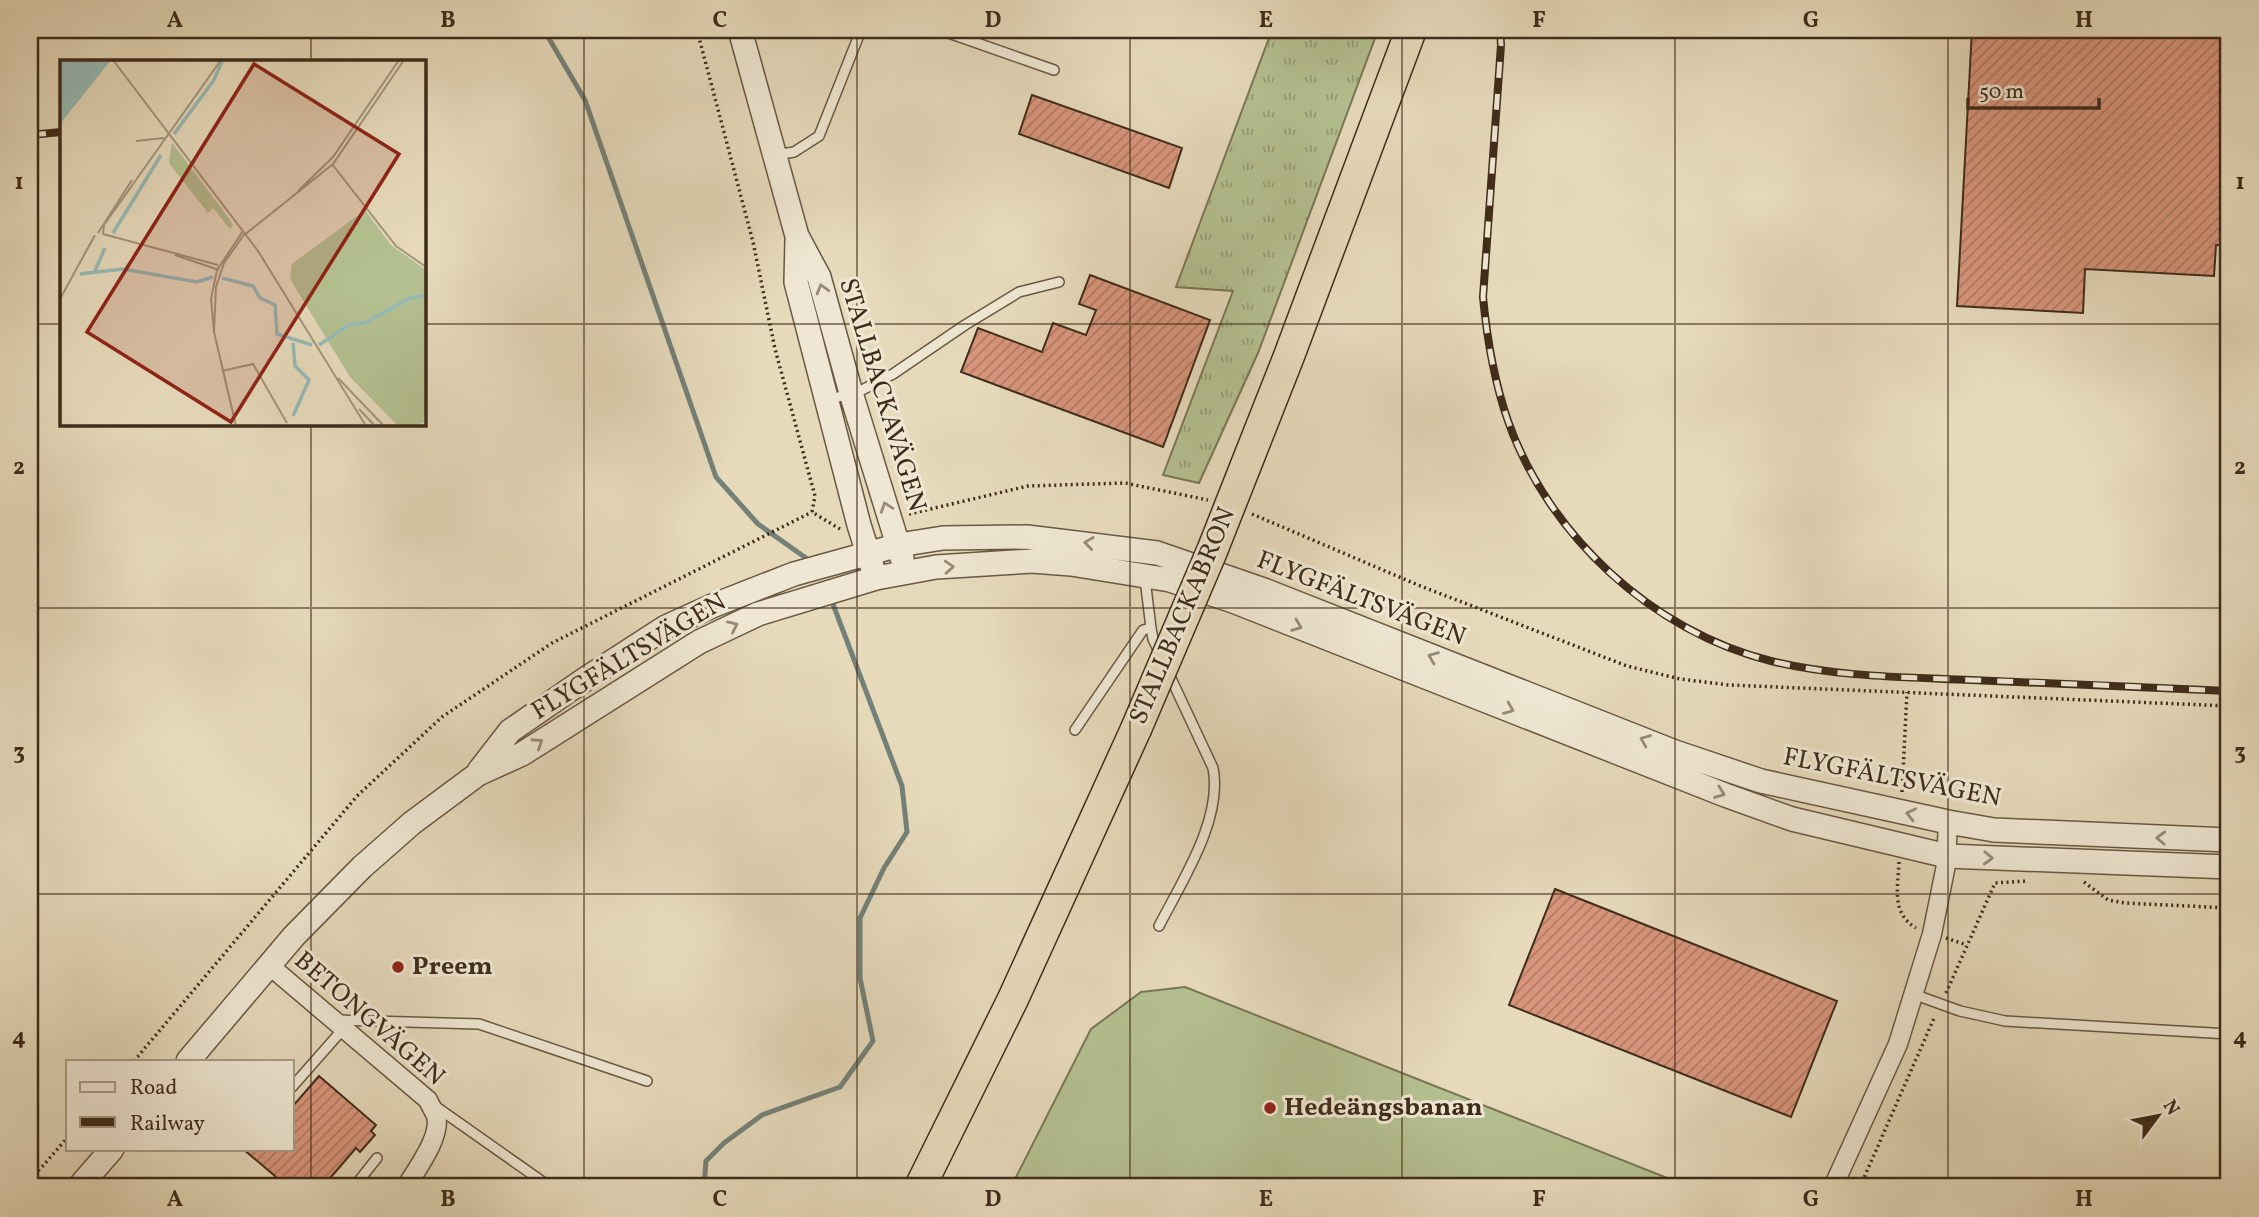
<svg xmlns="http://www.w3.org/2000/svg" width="2259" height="1217" font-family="Vollkorn,serif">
	<defs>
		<pattern id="grass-tufts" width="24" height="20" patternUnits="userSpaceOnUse" patternTransform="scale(1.75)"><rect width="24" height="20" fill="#b4c091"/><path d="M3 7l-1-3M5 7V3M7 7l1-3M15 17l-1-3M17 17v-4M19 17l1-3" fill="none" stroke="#949c76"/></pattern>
		<pattern id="building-hatch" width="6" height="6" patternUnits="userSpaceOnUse" patternTransform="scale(1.75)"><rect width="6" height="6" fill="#d8957c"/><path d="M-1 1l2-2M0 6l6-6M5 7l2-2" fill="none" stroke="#b17a65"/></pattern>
	</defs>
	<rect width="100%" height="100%" fill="#e6dabb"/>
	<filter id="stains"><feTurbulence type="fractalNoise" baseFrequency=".00286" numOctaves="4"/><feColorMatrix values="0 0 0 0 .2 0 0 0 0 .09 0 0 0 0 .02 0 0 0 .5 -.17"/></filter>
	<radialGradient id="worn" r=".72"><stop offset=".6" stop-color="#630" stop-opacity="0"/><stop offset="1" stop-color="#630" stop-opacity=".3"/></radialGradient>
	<!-- grass -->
	<path fill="url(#grass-tufts)" stroke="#7a7656" stroke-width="2" d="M 1272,30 L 1378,30 L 1258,353 L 1199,483 L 1163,475 L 1233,291 L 1176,287 Z"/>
	<!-- garden -->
	<path fill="#b4c091" stroke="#7a7656" stroke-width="2" d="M 1185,987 L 1690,1187 L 1011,1187 L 1091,1029 L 1141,992 Z"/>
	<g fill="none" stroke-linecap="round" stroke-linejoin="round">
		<!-- stream -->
		<path stroke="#748178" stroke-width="5" d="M 544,30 L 585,100 L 716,477 L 758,524 L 806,558 L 809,563
			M 704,1187 L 706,1161 L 724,1143 L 762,1115 L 840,1087 L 873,1041 L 860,978 L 860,918 L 884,868 L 907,832 L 902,786 L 831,599"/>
	</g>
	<!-- building -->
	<path fill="url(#building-hatch)" stroke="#3f2c1a" stroke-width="2" d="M 1972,30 L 2229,30 L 2229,245 L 2216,245 L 2214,276 L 2085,269 L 2083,313 L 1957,306 Z
		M 1032,95 L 1182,148 L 1169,188 L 1019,134 Z
		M 1090,275 L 1210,320 L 1163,447 L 961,372 L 978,328 L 1042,352 L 1053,323 L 1086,335 L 1096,310 L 1079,304 Z
		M 1555,889 L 1837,1001 L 1791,1117 L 1509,1005 Z
		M 319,1076 L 376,1125 L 371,1131 L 375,1135 L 360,1152 L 356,1148 L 331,1177 L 342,1187 L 288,1187 L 243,1149 L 292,1149 L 292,1107 Z"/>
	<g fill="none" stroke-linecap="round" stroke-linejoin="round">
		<!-- service casing -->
		<g stroke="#695842" stroke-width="12">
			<path id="service" d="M 940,30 L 1054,70
				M 776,155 L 794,152 L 819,136 L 861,30
				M 828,400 L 862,390 L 893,374 L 965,325 L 1019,292 L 1059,282
				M 1151,628 L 1153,639 L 1161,656
				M 1075,730 L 1143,630 L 1151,628 L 1145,579
				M 1159,926 C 1182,881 1223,819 1213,768 L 1168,672
				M 1913,994 L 1960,1011 L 2005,1021 L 2229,1034
				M 336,1020 L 479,1024 L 647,1081
				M 292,1087 L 344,1028
				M 435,1106 L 550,1187
				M 360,1180 L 369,1187
				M 354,1187 L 377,1158"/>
		</g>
		<!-- minor casing -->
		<g stroke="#695842" stroke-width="21">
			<path id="minor" d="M 270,966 L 428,1100 C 430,1105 434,1111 436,1116 C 442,1136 416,1170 406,1187
				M 1833,1187 L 1898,1044 L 1932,934 L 1946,865 L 1948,822"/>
		</g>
		<!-- tertiary casing -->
		<g stroke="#695842" stroke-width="26">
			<path id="tertiary" d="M 740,30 L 797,236 L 819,277 L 851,393 L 902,558
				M 797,239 L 796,282 L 859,525 L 872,566
				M 479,771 L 510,731 L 584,680 L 666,627 L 712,606 L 794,574 L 899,545 L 943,538 L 1027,537 L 1157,553 L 1264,590 L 1675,752 L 1761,781 L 1948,822 L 1994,830 L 2229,840
				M 188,1061 L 294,936 L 362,867 L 412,823 L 478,774 L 522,754 L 699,642 L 758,614 L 876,578 L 936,567 L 1032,561 L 1071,564 L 1170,580 L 1233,601 L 1725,795 L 1792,819 L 1947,856 L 2229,867
				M 79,1187 L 112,1149"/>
		</g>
		<!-- trunk casing -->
		<g stroke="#3f2c1a" stroke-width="33">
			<path id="trunk" d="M 920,1187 L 1013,999 L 1136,729"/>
		</g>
		<!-- path -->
		<path stroke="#3f2c1a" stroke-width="3.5" stroke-dasharray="2 3.5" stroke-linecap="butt" d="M 697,30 L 753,242 L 775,349 L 815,496 L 812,512 L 840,529
			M 909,514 L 1028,486 L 1125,483 L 1208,500
			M 1252,514 L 1418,585 L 1627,666 L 1680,679 L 1729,685 L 2229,706
			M 1902,792 L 1907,692
			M 1899,862 C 1898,888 1891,913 1916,928
			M 2084,882 L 2108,900 L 2125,903 L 2229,908
			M 1946,938 L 1967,945
			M 1946,993 L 1995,883 L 2027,881
			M 134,1061 L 357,796 L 442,717 L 552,643 L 812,512
			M 30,1178 L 41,1168 L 68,1137
			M 1860,1187 L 1935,1016"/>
		<!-- service -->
		<use href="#service" stroke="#efe7d3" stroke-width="9"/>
		<!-- minor -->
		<use href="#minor" stroke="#efe7d3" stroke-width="18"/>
		<!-- tertiary -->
		<use href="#tertiary" stroke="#efe7d3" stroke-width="23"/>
		<!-- trunk -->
		<use href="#trunk" stroke="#e6dabb" stroke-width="30"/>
		<!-- rail casing -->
		<g stroke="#3f2c1a" stroke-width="8">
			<path id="rail" d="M 1500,30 L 1501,45 L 1483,297 C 1487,339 1494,381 1508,421 C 1548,535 1653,632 1771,661 C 1836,677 1904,677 1971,680 C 2057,683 2143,687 2229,691
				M 30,135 L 61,132"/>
		</g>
		<!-- rail -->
		<use href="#rail" stroke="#efe7d3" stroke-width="5" stroke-dasharray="16" stroke-linecap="butt"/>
		<!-- trunk-bridge casing -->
		<g stroke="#3f2c1a" stroke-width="33" stroke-linecap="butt">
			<path id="trunk-bridge" d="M 1136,729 L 1212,551 L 1289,356 L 1411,30"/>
		</g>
		<!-- trunk-bridge -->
		<use href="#trunk-bridge" stroke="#e6dabb" stroke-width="30"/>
	</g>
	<!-- one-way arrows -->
	<defs><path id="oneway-chevron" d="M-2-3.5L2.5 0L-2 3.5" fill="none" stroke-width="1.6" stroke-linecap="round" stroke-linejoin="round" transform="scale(1.75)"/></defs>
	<g stroke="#978a76">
		<use href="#oneway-chevron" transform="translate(822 289) rotate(-106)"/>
		<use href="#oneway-chevron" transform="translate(886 507) rotate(-109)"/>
		<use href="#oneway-chevron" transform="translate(1089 543) rotate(-172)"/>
		<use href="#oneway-chevron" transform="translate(949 567) rotate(-4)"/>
		<use href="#oneway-chevron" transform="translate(733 626) rotate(-25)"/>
		<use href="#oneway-chevron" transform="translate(1297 626) rotate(21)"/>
		<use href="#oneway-chevron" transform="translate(1433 657) rotate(-158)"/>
		<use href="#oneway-chevron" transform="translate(1509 709) rotate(22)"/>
		<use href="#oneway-chevron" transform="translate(1645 740) rotate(-158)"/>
		<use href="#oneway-chevron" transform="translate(538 743) rotate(-33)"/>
		<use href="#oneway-chevron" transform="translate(1720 793) rotate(21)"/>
		<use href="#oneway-chevron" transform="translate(1911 814) rotate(-167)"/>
		<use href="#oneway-chevron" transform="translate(2161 838) rotate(-178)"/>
		<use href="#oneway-chevron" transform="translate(1988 858) rotate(2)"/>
	</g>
	<!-- grid -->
	<path fill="none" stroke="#3f2c1a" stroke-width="2" stroke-opacity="0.55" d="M 311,30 L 311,61M 584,30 L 584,1187M 857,30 L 857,1187M 1130,30 L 1130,1187M 1402,30 L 1402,1187M 1675,30 L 1675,1187M 1948,30 L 1948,1187M 30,324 L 61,324M 424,324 L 2229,324M 311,424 L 311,1187M 30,608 L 2229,608M 30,894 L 2229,894"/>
	<!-- markers -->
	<g fill="#8f2418" stroke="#efe7d3" stroke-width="2.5">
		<circle cx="398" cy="967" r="7"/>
		<circle cx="1270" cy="1108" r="7"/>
	</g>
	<g text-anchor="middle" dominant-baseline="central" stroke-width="6" stroke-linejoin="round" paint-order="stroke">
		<!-- street labels -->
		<g font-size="26" fill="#3f2c1a" stroke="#efe7d3">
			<text transform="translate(882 395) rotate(73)">STALLBACKAVÄGEN</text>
			<text transform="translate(1361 599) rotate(21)">FLYGFÄLTSVÄGEN</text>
			<text transform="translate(1183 616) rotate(-67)">STALLBACKABRON</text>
			<text transform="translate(629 657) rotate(-31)">FLYGFÄLTSVÄGEN</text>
			<text transform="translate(1892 778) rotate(11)">FLYGFÄLTSVÄGEN</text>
			<text transform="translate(369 1019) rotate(41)">BETONGVÄGEN</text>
		</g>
		<!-- poi labels -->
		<g font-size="26" font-weight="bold" fill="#3f2c1a" stroke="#efe7d3" text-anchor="start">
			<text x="412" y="967">Preem</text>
			<text x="1284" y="1108">Hedeängsbanan</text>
		</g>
	</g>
	<!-- overview -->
	<g transform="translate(60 60)">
		<rect width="366" height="366" fill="#e6dabb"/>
		<path d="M 112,83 L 162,149 L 173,165 L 170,169 L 153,148 L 148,153 L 109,103 Z" fill="#b4c091"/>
		<path d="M 305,150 L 331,185 L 366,210 L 366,361 L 356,366 L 338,366 L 290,317 L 230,219 L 232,204 Z" fill="#b4c091"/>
		<path d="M 0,0 L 51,0 L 0,64 Z" fill="#97bab6"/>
		<path fill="none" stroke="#97bab6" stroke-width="3.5" d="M 114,74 L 154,20 L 162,1M 53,173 L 101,95M 34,213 L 45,188M 20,214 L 63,209 L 137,222 L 153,217M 162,218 L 193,226 L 200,238 L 215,245 L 217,274 L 252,285M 259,285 L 289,265 L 305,263 L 350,238 L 366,236M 233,356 L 249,320 L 235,306 L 233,283"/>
		<path fill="none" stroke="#a3947b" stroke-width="2" d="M 53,0 L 198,191 L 306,366M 76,81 L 104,78M 272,104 L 336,186 L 366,207M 238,131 L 273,97 L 339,0M 38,173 L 72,120M 43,174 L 44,165 L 161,0M 43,174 L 158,205M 115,195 L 159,210M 0,239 L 35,175M 154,272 L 151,239 L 157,210 L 183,171M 162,311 L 193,304 L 227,363M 278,318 L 324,366M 299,349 L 315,366M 176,366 L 154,272 L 156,227 L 164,203 L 183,176 L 273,104 L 344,0"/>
		<path fill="#8f2418" fill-opacity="0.15" stroke="#8f2418" stroke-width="3.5" d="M 194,4 L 339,94 L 171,362 L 27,272 Z"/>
		<rect width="366" height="366" fill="none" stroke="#3f2c1a" stroke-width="3.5"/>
	</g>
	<!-- margin -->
	<rect width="2259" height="1217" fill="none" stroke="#e6dabb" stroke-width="77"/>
	<!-- legend -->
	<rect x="66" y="1060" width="228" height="91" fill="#efe7d3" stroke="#a99c89" stroke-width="2"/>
	<rect x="80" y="1082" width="35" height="10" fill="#efe7d3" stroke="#a99c89" stroke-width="2"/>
	<text x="130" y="1094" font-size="21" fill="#3f2c1a">Road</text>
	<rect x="80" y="1117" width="35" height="10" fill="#3f2c1a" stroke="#a99c89" stroke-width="2"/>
	<text x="130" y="1130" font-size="21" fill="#3f2c1a">Railway</text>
	<!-- north arrow -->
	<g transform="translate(2158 1116) rotate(58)" stroke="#efe7d3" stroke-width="5" paint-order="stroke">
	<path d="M0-5L12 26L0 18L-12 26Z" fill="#3f2c1a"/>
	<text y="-10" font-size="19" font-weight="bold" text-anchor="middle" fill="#3f2c1a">N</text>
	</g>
	<!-- scale -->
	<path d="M1968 98v10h131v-10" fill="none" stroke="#3f2c1a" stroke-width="3.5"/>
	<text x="1979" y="98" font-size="21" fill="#3f2c1a" stroke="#efe7d3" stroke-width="5" paint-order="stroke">50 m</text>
	<rect x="38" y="38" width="2182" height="1140" fill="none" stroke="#3f2c1a" stroke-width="2.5"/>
	<g font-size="23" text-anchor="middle" font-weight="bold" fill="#3f2c1a">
		<text x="175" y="27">A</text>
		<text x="448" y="27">B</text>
		<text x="720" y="27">C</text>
		<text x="993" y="27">D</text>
		<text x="1266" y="27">E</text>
		<text x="1539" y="27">F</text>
		<text x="1811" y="27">G</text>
		<text x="2084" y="27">H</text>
		<text x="19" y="189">1</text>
		<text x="2240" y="189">1</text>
		<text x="19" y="474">2</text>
		<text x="2240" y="474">2</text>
		<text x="19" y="759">3</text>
		<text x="2240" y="759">3</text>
		<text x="19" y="1044">4</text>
		<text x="2240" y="1044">4</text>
		<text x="175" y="1206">A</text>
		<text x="448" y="1206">B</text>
		<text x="720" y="1206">C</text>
		<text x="993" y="1206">D</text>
		<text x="1266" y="1206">E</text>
		<text x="1539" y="1206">F</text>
		<text x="1811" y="1206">G</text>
		<text x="2084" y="1206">H</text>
	</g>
	<rect width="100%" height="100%" filter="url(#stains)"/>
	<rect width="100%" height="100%" fill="url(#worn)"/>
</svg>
